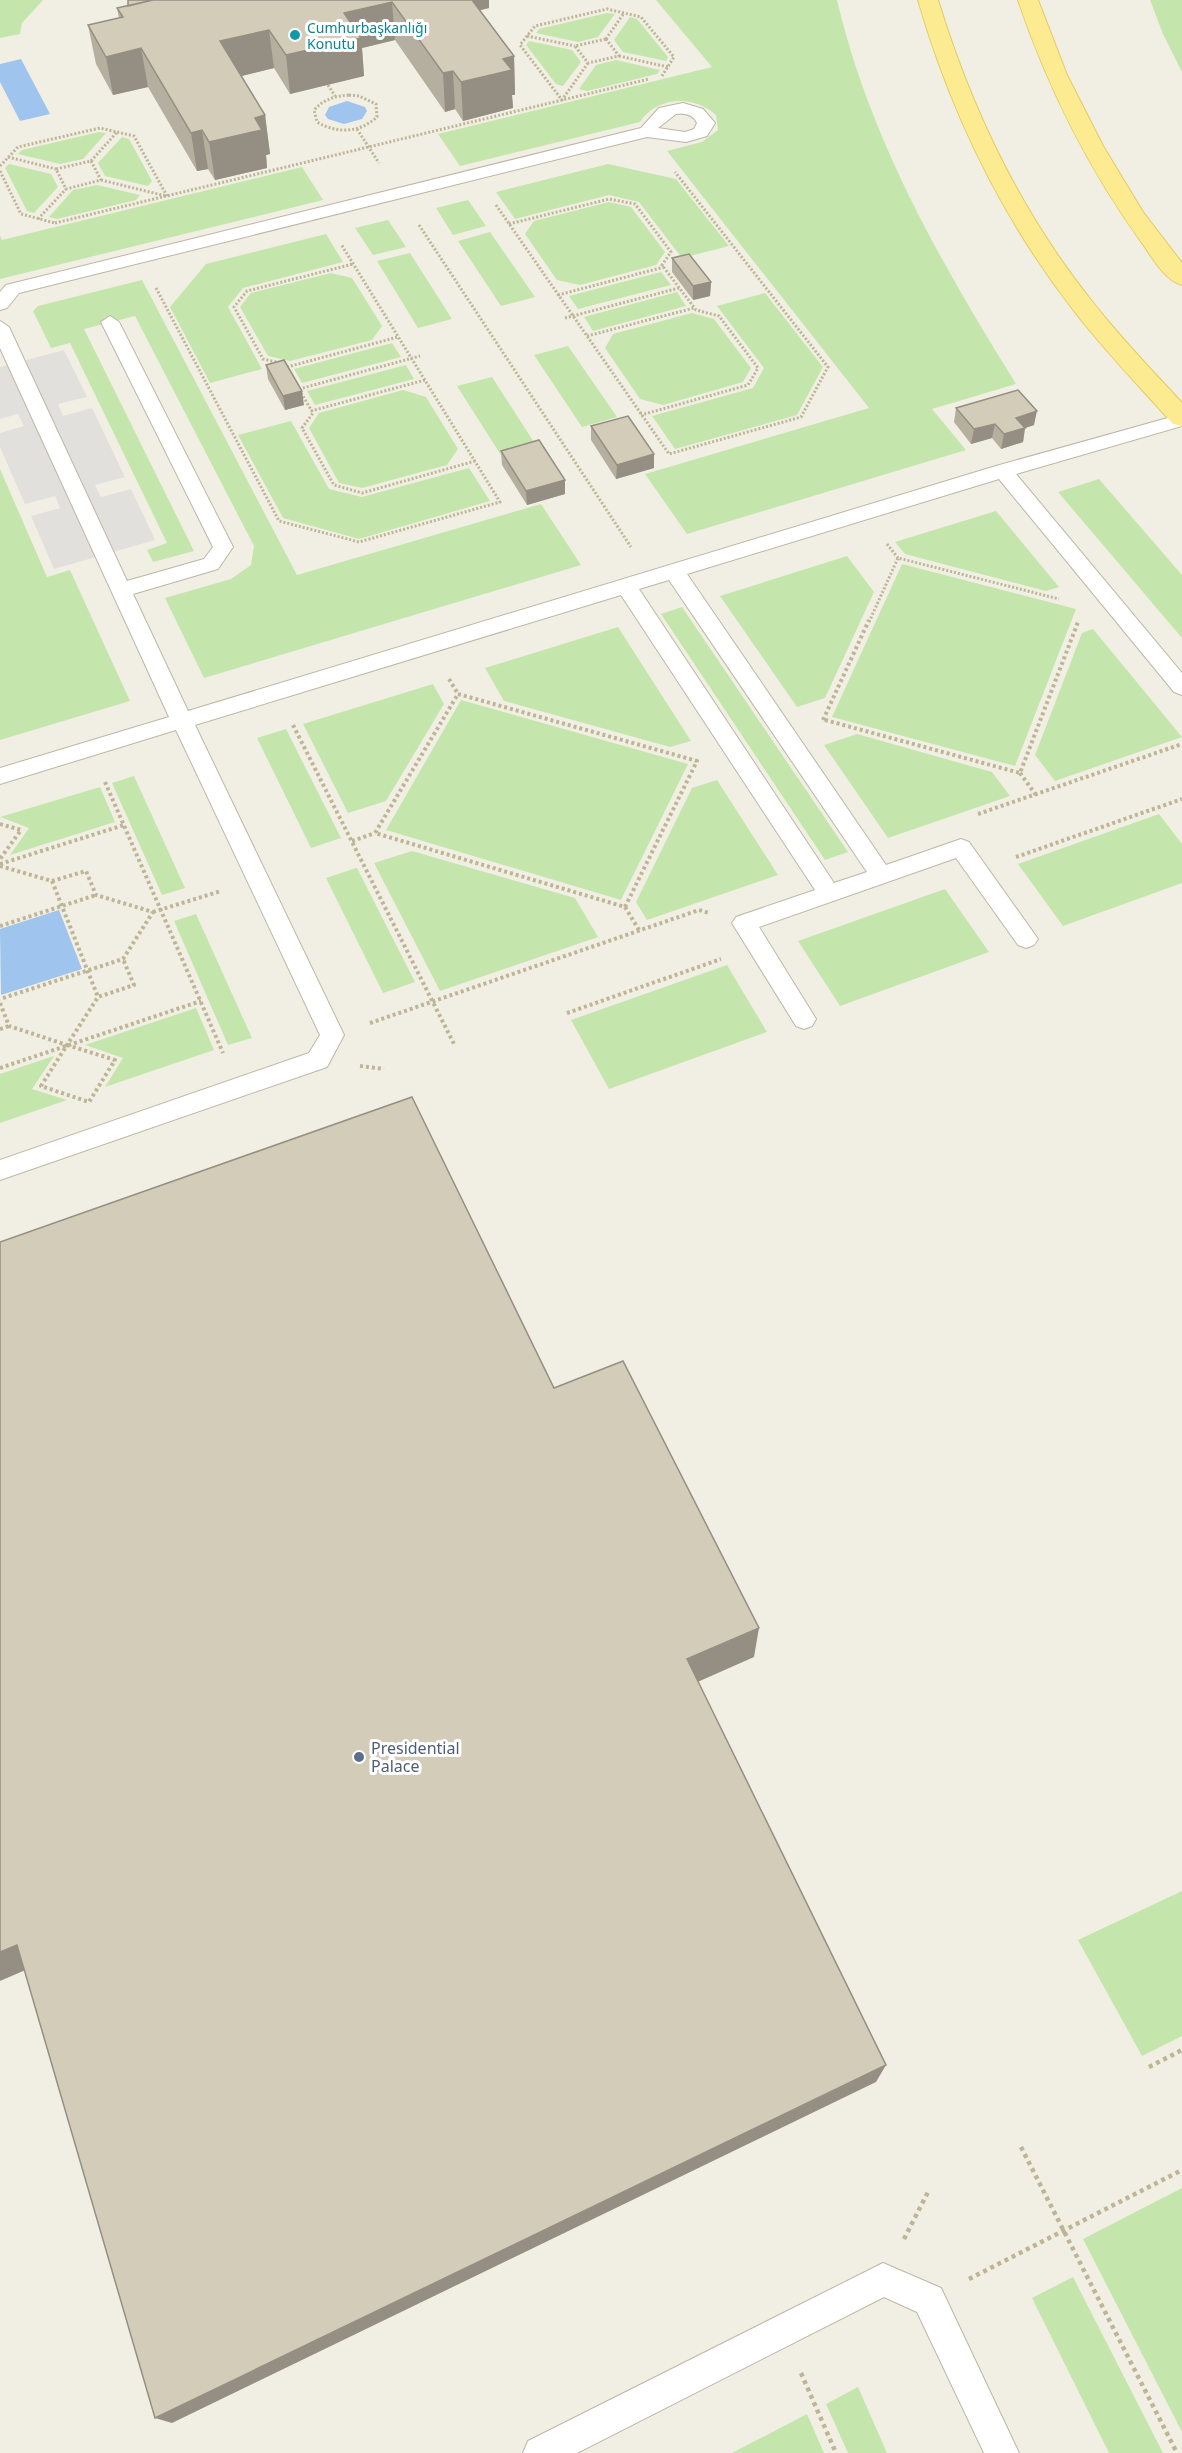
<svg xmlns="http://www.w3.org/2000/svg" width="1182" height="2453" font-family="'Noto Sans',sans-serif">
	<rect width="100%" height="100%" fill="#f1efe3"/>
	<!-- green -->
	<path fill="#c4e6ac" d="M 0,0 L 43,0 L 22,23 L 20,34 L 0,38 Z
		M 656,0 L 837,0 C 870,140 941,263 1016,384 L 932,409 L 966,450 L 687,534 L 645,474 L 869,408 L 667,151 L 702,142 L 718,130 L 716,115 C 694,95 657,96 640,122 L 460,166 L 438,134 L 712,67 Z
		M 1150,0 L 1182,0 L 1182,72 L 1163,34 Z
		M 607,13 L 615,14 L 598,37 L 578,42 L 536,33 L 539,29 Z
		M 630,17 L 637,19 L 668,57 L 666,61 L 623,52 L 614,40 Z
		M 529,41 L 572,50 L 581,62 L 563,86 L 556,84 L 526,45 Z
		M 616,60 L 660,70 L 657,74 L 587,91 L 579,89 L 596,65 Z
		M 99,132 L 106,133 L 83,159 L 60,164 L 18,154 L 22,150 Z
		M 122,137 L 129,139 L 152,181 L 148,186 L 105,176 L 98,163 Z
		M 9,164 L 51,174 L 58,187 L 34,213 L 27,211 L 5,168 Z
		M 608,164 L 676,179 L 729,246 L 682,258 L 639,202 L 609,195 L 515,219 L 496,192 Z
		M 302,167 L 323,200 L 0,279 L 0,236 L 2,240 Z
		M 97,185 L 140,195 L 136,200 L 57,219 L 49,217 L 73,190 Z
		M 468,200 L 486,226 L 453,235 L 436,208 Z
		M 609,202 L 631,207 L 665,252 L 656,265 L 580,285 L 557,280 L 525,234 L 534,221 Z
		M 388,220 L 406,247 L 373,255 L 355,228 Z
		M 490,232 L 535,297 L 501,306 L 458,241 Z
		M 326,234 L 343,262 L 243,288 L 228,307 L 262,369 L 210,383 L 170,307 L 206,264 Z
		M 410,253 L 452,319 L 418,328 L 377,261 Z
		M 661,272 L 671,285 L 578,309 L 569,296 Z
		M 331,273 L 352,278 L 382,326 L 372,340 L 290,361 L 268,356 L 240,307 L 251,293 Z
		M 142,280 L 297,575 L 541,504 L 581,565 L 204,678 L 165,598 L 231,579 L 251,565 L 254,546 L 135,316 L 84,329 L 194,551 L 153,562 L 147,550 L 167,543 L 70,343 L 51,348 L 33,311 L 38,306 Z
		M 677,292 L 686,306 L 593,331 L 584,317 Z
		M 765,293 L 823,367 L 797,415 L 675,449 L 652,416 L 753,388 L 764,368 L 717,306 Z
		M 692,313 L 714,319 L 751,368 L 743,382 L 663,405 L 640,399 L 605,348 L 613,334 Z
		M 392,343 L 401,357 L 302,383 L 294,369 Z
		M 568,346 L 617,417 L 582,427 L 534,355 Z
		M 406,365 L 414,379 L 315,405 L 307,391 Z
		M 492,377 L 539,450 L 504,460 L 457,386 Z
		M 403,390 L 426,397 L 458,449 L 447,465 L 362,488 L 339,483 L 309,428 L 319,413 Z
		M 291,421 L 329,489 L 362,497 L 469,468 L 490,501 L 359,539 L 283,518 L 238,435 Z
		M 0,469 L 47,577 L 70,570 L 130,701 L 0,740 Z
		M 1099,479 L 1182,575 L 1182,638 L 1058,492 Z
		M 996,511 L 1059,587 L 1046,591 L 905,554 L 895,542 Z
		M 847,556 L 874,592 L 825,698 L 797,707 L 720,596 Z
		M 902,564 L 1076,609 L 1015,766 L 832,717 Z
		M 682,607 L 848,852 L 825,860 L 661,614 Z
		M 618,627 L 691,741 L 670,747 L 504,701 L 485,668 Z
		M 1093,629 L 1182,737 L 1055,781 L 1035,755 L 1082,633 Z
		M 433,684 L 444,704 L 386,801 L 348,813 L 303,724 Z
		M 461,700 L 688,764 L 621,900 L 386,830 Z
		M 286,729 L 341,838 L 311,848 L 257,738 Z
		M 857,734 L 992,772 L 1010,796 L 888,838 L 824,745 Z
		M 134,776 L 185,888 L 162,895 L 112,783 Z
		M 717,780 L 778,875 L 647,920 L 636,902 L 692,788 Z
		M 100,787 L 115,822 L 10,855 L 29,828 L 0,817 Z
		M 1159,814 L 1182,844 L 1182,883 L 1063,926 L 1018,864 Z
		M 412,851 L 575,898 L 598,937 L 440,991 L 374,863 Z
		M 356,868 L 357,868 L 415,982 L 383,993 L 326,878 Z
		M 945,889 L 989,952 L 840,1006 L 798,941 Z
		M 196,914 L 252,1038 L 228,1045 L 174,921 Z
		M 727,965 L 767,1032 L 609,1089 L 571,1020 Z
		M 196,1008 L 214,1050 L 105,1087 L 123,1058 L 85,1045 Z
		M 54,1056 L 32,1089 L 67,1100 L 0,1123 L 0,1074 Z
		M 1182,1891 L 1182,2036 L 1142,2056 L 1078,1940 Z
		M 1182,2188 L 1182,2432 L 1083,2239 Z
		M 1073,2277 L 1163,2453 L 1109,2453 L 1032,2298 Z
		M 858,2387 L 887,2453 L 848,2453 L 826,2404 Z
		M 807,2414 L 824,2453 L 732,2453 Z"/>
	<!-- parking -->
	<path fill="#e2e0dc" d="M 64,350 L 87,397 L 58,404 L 63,416 L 92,408 L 125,477 L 95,485 L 101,497 L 131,489 L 155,540 L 54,569 L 31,516 L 60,508 L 55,496 L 25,504 L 0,447 L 0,433 L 24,426 L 18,414 L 0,419 L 0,367 Z"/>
	<!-- water -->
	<path fill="#9fc4ee" d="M 21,59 L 50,114 L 20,121 L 0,82 L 0,64 Z
		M 347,101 L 365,107 L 367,111 L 362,119 L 344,124 L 328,119 L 325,115 L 329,107 Z
		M 59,910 L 82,969 L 1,995 L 0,929 Z"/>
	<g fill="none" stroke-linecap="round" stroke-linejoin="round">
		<!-- service casing -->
		<g stroke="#bcb7a6" stroke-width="2">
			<path id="service" d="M 683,103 L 703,109 L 715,123 L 707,136 L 686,142 L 647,137 L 19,293 L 7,308 L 0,310 L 0,292 L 6,285 L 641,128 L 659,108 ZM 676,114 C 685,113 693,114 697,123 L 694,129 L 685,132 L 658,128 Z
				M 110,316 L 119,322 L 233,547 L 218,569 L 133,594 L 188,711 L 996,466 L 1182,414 L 1182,426 L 1016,474 L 1182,673 L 1182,695 L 1174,692 L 999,479 L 687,574 L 886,865 L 961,839 L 969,842 L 1038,939 L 1034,945 L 1026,948 L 1018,945 L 956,858 L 759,927 L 816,1019 L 812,1026 L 804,1029 L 796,1026 L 732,923 L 736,917 L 815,890 L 621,595 L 195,725 L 344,1035 L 327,1067 L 0,1180 L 0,1160 L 309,1053 L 320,1035 L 176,730 L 0,784 L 0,768 L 169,717 L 0,348 L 0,321 L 9,327 L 127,581 L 204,559 L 213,547 L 101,322 ZM 669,580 L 867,872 L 834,883 L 639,589 Z
				M 883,2263 L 941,2288 L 1019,2453 L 984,2453 L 917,2312 L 884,2297 L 577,2453 L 523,2453 L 528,2441 Z"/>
		</g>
		<!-- primary casing -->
		<g stroke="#e1cb61" stroke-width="2">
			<path id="primary" d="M 918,0 L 938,0 C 971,108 1020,211 1091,300 C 1119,336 1151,369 1182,403 L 1182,426 L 1173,424 C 1140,387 1105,351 1074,311 C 1002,218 951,113 918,0 Z
				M 1018,0 L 1038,0 L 1067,75 L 1103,146 L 1143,212 L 1182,263 L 1182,285 C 1165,281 1152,257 1142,243 C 1088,168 1048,88 1018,0 Z"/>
		</g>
		<!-- path-far2 -->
		<path stroke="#beb597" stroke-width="3" stroke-dasharray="2 2" stroke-linecap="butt" d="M 527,36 L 575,46
			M 606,39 L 619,56 L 588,63 L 575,46 Z
			M 606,39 L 624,13
			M 619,56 L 668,67
			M 588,63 L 562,100 L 520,45 L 535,26 L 607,9 L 641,17 L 674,57 L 662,76
			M 328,85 L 335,96
			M 349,95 L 359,96 L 376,104 L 377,117 C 359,133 338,134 317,122 L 314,110 C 324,99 335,96 349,95 Z
			M 357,129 L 379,163
			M 8,157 L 56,169
			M 91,161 L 117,132
			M 91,161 L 101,180 L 66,189 L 56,169 Z
			M 0,166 L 18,147 L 100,128 L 134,136 L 167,196
			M 0,171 L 21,214 L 55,223
			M 101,180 L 166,196
			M 496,205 L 669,454 L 801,417 L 828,367 L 675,172
			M 38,219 L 66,189
			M 55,223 L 649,79
			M 509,224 L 609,199 L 635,204 L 671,252 L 662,265 L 696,310 L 719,316 L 758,368 L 748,385 L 641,415
			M 419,225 L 631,547
			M 156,288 L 279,521 L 359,542 L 500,502 L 341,244
			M 558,295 L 664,267
			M 565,318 L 679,288
			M 587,336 L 694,308
			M 280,363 L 263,359 L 234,307 L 247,291 L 353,264
			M 287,367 L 398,337
			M 299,389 L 420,356
			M 301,393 L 313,413 L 302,428 L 334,485 L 362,493 L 475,461
			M 311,411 L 425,380
			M 887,544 L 898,558
			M 869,622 L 898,558 L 1059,599"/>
		<!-- path-far1 -->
		<path stroke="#beb597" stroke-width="4" stroke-dasharray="3 3" stroke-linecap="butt" d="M 449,679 L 458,694
			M 458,694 L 697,761 L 625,907 L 375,833 Z
			M 823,720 L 869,620
			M 825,720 L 1020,773 L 1078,622
			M 293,725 L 454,1044
			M 1020,773 L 1036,795
			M 105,782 L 223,1053
			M 978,814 L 1182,744
			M 0,824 L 21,830 L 0,859
			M 352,841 L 375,833
			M 1016,857 L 1182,799
			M 0,864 L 124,825
			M 0,866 L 52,881 L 86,871 L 96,895 L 153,912 L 123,959 L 0,999
			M 52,881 L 98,997
			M 625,907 L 639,930
			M 153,912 L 221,891
			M 0,926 L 96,895
			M 0,1003 L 9,1026 L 67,1045 L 98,997 L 134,985 L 123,959
			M 567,1013 L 721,959
			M 370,1023 L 699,910 L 709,913
			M 0,1029 L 9,1026
			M 67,1045 L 115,1060 L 89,1102 L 41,1086 Z
			M 360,1066 L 384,1069
			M 0,1068 L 201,1001"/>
		<!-- path -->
		<path stroke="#beb597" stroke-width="4.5" stroke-dasharray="4 4" stroke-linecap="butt" d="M 1149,2067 L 1182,2050
			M 1021,2147 L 1177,2453
			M 904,2239 L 928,2192
			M 969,2279 L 1182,2170
			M 801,2373 L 836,2453"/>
		<!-- service -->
		<use href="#service" fill="#fff" fill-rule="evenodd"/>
		<!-- primary -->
		<use href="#primary" fill="#fdeb91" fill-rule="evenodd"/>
	</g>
	<!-- wall -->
	<path fill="#b5af9f" d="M 128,0 L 489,0 L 489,8 L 480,10 L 514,56 L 515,95 L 512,95 L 513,108 L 463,121 L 455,109 L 445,112 L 395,40 L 362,48 L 364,76 L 290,94 L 274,68 L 241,76 L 265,115 L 270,154 L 266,155 L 267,168 L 215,180 L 208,169 L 197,171 L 148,87 L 113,95 L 96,64 L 88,25 L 119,18 L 117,8 L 128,6 Z
		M 672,258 L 711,282 L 710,296 L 693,300 L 672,272 Z
		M 266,365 L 304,405 L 285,410 L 268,379 Z
		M 956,408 L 1034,425 L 1025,428 L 1023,442 L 1001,449 L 992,438 L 971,444 L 954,422 Z
		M 591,426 L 654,454 L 654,468 L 616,479 L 591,440 Z
		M 501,451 L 565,480 L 565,494 L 527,505 L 502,465 Z"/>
	<!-- shaded-wall -->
	<path fill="#948f82" d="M 456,0 L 489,0 L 489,8 L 457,16 Z
		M 392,2 L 395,40 L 362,48 L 364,76 L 290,94 L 286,55 L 344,13 Z
		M 269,30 L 274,68 L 225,80 L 220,41 Z
		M 141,48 L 148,87 L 113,95 L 106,57 Z
		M 514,56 L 515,95 L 512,95 L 513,108 L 463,121 L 461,82 L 503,59 Z
		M 453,71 L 455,109 L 445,112 L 443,73 Z
		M 265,115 L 270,154 L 266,155 L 267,168 L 215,180 L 209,142 L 255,118 Z
		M 202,130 L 208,169 L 197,171 L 191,133 Z
		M 711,282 L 710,296 L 693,300 L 693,286 Z
		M 302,391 L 304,405 L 285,410 L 283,396 Z
		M 1037,411 L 1034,425 L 1019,430 L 1025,428 L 1023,442 L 1001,449 L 1004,434 L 1016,418 Z
		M 995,424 L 992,438 L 971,444 L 974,429 Z
		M 654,454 L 654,468 L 616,479 L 617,465 Z
		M 565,480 L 565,494 L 527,505 L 526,491 Z
		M 759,1628 L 754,1657 L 684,1688 L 687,1659 Z
		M 17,1945 L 37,1965 L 0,1981 L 0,1952 Z
		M 886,2065 L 876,2082 L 172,2423 L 155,2418 Z"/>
	<!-- building -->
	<path fill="#d3ccb9" stroke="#948f82" stroke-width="1.5" d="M 128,0 L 153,0 L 128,6 Z
		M 153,0 L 472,0 L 514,56 L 503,59 L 512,70 L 461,82 L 453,71 L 443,73 L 392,2 L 344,13 L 361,38 L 286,55 L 269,30 L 220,41 L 265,115 L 255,118 L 262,130 L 209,142 L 202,130 L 191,133 L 141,48 L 106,57 L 88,25 L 123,17 L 117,8 Z
		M 689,254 L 711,282 L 693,286 L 672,258 Z
		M 284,360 L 302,391 L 283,396 L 266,365 Z
		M 1018,390 L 1037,411 L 1016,418 L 1025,428 L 1004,434 L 995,424 L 974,429 L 956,408 Z
		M 628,416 L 654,454 L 617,465 L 591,426 Z
		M 539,440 L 565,480 L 526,491 L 501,451 Z
		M 412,1097 L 554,1388 L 623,1361 L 759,1628 L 687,1659 L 886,2065 L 155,2418 L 17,1945 L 0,1952 L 0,1242 Z"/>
	<!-- markers -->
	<circle fill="#0f9aa8" stroke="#fff" stroke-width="2" cx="295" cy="35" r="6"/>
	<circle fill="#5c6f8a" stroke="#fff" stroke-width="2" cx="359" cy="1757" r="6"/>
	<g text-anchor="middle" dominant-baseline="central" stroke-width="6" stroke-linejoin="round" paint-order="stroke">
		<!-- far-culture labels -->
		<g font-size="14" fill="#0d838f" stroke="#fff" text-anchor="start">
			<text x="307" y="27">Cumhurbaşkanlığı<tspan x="307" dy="16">Konutu</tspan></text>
		</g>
		<!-- service labels -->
		<g font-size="16" fill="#4e5e75" stroke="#fff" text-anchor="start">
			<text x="371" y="1748">Presidential<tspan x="371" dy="18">Palace</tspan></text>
		</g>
	</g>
</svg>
